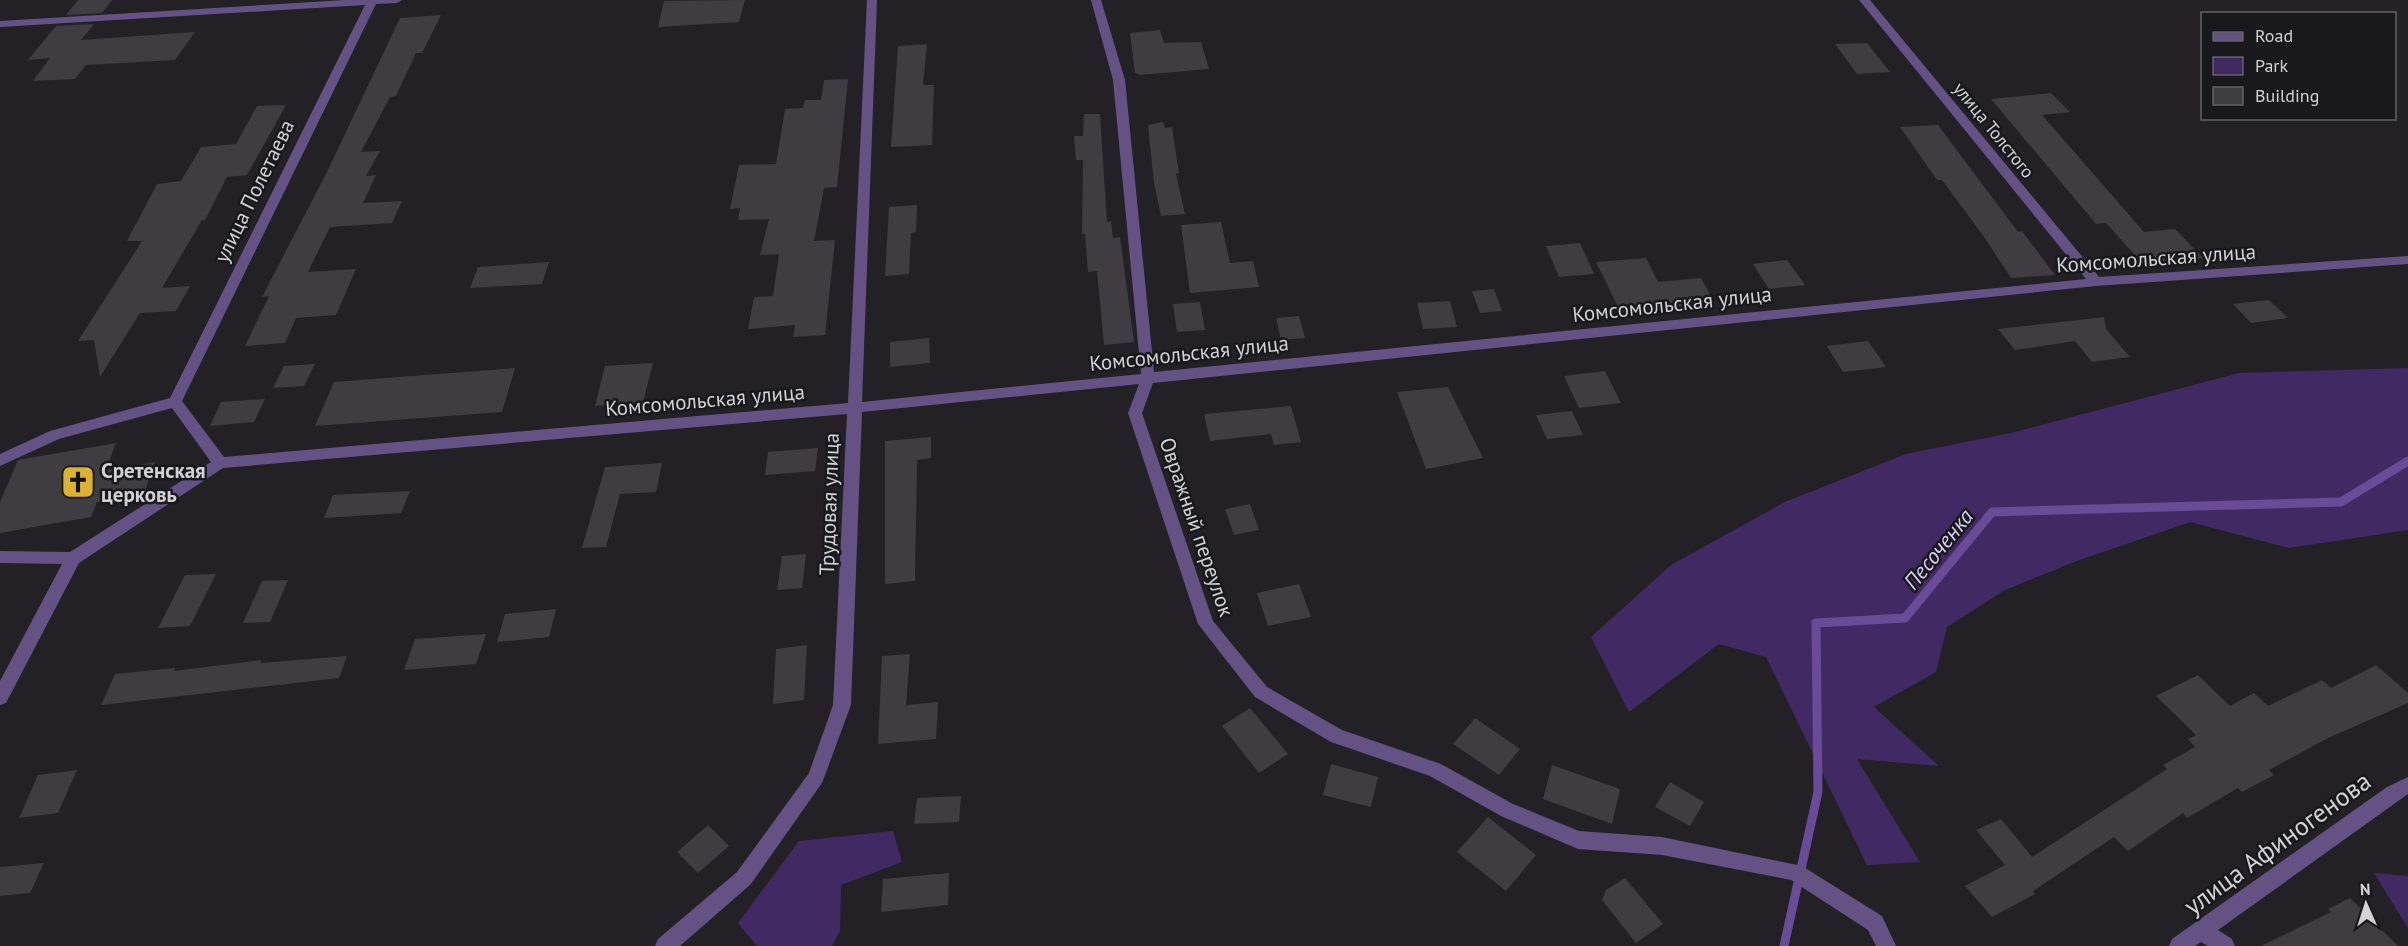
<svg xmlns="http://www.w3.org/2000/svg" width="2408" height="946" font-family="'PT Sans',sans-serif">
	<rect width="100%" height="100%" fill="#232126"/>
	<!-- green -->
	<path fill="#412a64" d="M 2408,368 L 2408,530 L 2289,548 L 2190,522 L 2074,562 L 2005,590 L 1947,627 L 1936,672 L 1874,707 L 1939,766 L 1857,759 L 1920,862 L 1867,865 L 1766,657 L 1719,644 L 1629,712 L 1591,637 L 1671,565 L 1785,502 L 1906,454 L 2011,433 L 2239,373 Z
		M 893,831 L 902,862 L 841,885 L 840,931 L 832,946 L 757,946 L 738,923 L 799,841 Z
		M 2374,873 L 2408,876 L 2408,928 Z"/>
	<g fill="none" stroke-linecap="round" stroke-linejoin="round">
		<!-- stream -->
		<path stroke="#694b98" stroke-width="9" d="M 1784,946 L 1818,792 L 1816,623 L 1905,618 L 1992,512 L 2341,502 L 2408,461"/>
	</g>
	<!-- building -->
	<path fill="#3f3d42" d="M 78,0 L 112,0 L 102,13 L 66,15 Z
		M 745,0 L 739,22 L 658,27 L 664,1 Z
		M 441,15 L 422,53 L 416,53 L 396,96 L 390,97 L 361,152 L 380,151 L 366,176 L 376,175 L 363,203 L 402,201 L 392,223 L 330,227 L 308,272 L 356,269 L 336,315 L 296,318 L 285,343 L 245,346 L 269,296 L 262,297 L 327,172 L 400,18 Z
		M 94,24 L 81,40 L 195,32 L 175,60 L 86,65 L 75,79 L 33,81 L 50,58 L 28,60 L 56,26 Z
		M 1160,30 L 1164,43 L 1201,42 L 1209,69 L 1140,75 L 1135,73 L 1130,33 Z
		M 1867,43 L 1890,72 L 1857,74 L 1835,44 Z
		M 927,44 L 923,85 L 934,85 L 932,145 L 891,147 L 898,46 Z
		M 848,79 L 837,187 L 824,188 L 814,241 L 835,240 L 825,335 L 793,337 L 795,325 L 748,329 L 754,297 L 773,296 L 779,254 L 760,255 L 769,219 L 738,220 L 740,208 L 730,209 L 739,165 L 776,164 L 785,109 L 803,108 L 805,100 L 821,100 L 824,80 Z
		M 2051,93 L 2070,112 L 2042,115 L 2144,232 L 2175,229 L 2203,258 L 2143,264 L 2106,223 L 2096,224 L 1991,99 Z
		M 286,105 L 247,175 L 227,177 L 205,220 L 202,220 L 162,288 L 190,286 L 176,311 L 140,313 L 100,377 L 94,340 L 78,341 L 142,241 L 127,241 L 157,184 L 181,181 L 201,147 L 236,144 L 257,106 Z
		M 1084,114 L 1100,114 L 1107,222 L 1111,221 L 1113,238 L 1120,237 L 1134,342 L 1104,345 L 1097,271 L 1088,272 L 1085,234 L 1082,234 L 1083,160 L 1076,160 L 1074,136 L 1083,136 Z
		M 1163,122 L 1165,128 L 1172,127 L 1179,173 L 1176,174 L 1185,214 L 1161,216 L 1154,183 L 1148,125 Z
		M 1938,125 L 2018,232 L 2022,231 L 2055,275 L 2011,278 L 1982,234 L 1942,180 L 1937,180 L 1900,127 Z
		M 917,205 L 916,232 L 911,233 L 909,274 L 885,276 L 889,207 Z
		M 1221,222 L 1230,263 L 1253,261 L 1259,287 L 1190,293 L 1181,225 Z
		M 1580,243 L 1594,274 L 1559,277 L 1546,246 Z
		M 1646,258 L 1658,282 L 1701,278 L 1715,303 L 1621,313 L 1596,262 Z
		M 1787,260 L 1805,285 L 1769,289 L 1753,264 Z
		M 549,262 L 542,284 L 470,288 L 478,267 Z
		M 1494,289 L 1502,311 L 1480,313 L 1472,291 Z
		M 2269,300 L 2288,318 L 2251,323 L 2233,304 Z
		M 1450,301 L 1457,327 L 1423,329 L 1417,303 Z
		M 1200,302 L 1205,330 L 1177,332 L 1173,304 Z
		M 1299,316 L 1305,338 L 1281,340 L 1276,318 Z
		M 2104,317 L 2106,329 L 2130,357 L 2092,362 L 2075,341 L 2015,350 L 1998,329 Z
		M 929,338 L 930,363 L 890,367 L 890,342 Z
		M 1868,341 L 1886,367 L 1843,372 L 1827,346 Z
		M 653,363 L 643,402 L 595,406 L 605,366 Z
		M 315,364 L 304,386 L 273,388 L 284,366 Z
		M 515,368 L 502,412 L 315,426 L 334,382 Z
		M 1605,371 L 1621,403 L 1579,408 L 1564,376 Z
		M 1448,387 L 1483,458 L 1426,469 L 1397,392 Z
		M 265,399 L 254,422 L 210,426 L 221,402 Z
		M 1291,406 L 1301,442 L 1274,445 L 1271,434 L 1210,441 L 1204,414 Z
		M 1572,411 L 1583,435 L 1547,439 L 1536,415 Z
		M 931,437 L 931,458 L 917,460 L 915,581 L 885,584 L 885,441 Z
		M 116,443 L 106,470 L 155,462 L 144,494 L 97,502 L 91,517 L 0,533 L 0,502 L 18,460 Z
		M 818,448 L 815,471 L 765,475 L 768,452 Z
		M 662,463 L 656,492 L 620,494 L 606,547 L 582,548 L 605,467 Z
		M 410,491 L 401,513 L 324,518 L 333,495 Z
		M 1250,504 L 1259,530 L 1234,535 L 1225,509 Z
		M 806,554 L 802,588 L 777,590 L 782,556 Z
		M 216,574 L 190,626 L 158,628 L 185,575 Z
		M 288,580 L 270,622 L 243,623 L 262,581 Z
		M 1299,584 L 1311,617 L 1268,626 L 1257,593 Z
		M 556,609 L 549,637 L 497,642 L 505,614 Z
		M 486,634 L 476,664 L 404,670 L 415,639 Z
		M 807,645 L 804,700 L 773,704 L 776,649 Z
		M 910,654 L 906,705 L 938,702 L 936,739 L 878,744 L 882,656 Z
		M 347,656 L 339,678 L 101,705 L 115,674 L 175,668 L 174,671 L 261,660 L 260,663 Z
		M 2376,665 L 2408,693 L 2408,703 L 2328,738 L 2269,770 L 2274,775 L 2242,792 L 2238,788 L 2187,818 L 2183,813 L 2128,851 L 2114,837 L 2033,891 L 2035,894 L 1992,917 L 1965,886 L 2005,865 L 1976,830 L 2001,819 L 2032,857 L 2167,769 L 2163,765 L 2195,747 L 2188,739 L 2196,735 L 2156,696 L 2198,675 L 2230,706 L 2254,693 L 2268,706 L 2322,680 L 2331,688 Z
		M 1250,708 L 1288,754 L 1259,773 L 1222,726 Z
		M 1475,718 L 1520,749 L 1499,775 L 1453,744 Z
		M 1331,764 L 1378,777 L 1371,807 L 1323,795 Z
		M 1552,765 L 1620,789 L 1612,824 L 1543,799 Z
		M 77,770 L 58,813 L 19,818 L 38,775 Z
		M 1670,782 L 1704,802 L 1690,826 L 1655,807 Z
		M 961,796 L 959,822 L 914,824 L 917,798 Z
		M 1488,817 L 1536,855 L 1506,891 L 1457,852 Z
		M 708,825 L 729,846 L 698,873 L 677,852 Z
		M 44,863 L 30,893 L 0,896 L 0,867 Z
		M 949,873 L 948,905 L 881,912 L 883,879 Z
		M 1625,878 L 1663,924 L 1636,943 L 1602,900 L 1606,890 Z
		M 2350,898 L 2398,946 L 2261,946 L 2331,912 L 2328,909 Z"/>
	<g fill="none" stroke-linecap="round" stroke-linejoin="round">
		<!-- minor -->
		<path fill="#645285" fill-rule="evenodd" d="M 345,0 L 402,0 L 397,3 L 376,4 L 182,401 L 224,457 L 848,403 L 867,0 L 877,0 L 862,402 L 1141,374 L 1113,80 L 1091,0 L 1101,0 L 1125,80 L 1154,372 L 2086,279 L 1859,0 L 1870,0 L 2099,277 L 2408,256 L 2408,264 L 2096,286 L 1153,383 L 1142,413 L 1213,621 L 1267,687 L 1342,730 L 1441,764 L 1513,804 L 1579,831 L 1662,837 L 1802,866 L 1882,916 L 1896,946 L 1876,946 L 1868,930 L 1791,880 L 1662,855 L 1578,849 L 1501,816 L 1430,776 L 1331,742 L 1255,697 L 1198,624 L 1128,413 L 1139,384 L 862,412 L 851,705 L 822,783 L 751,884 L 680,946 L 655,946 L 658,939 L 737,872 L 809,773 L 833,705 L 847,414 L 223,468 L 79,563 L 6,703 L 0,705 L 0,681 L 62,564 L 0,563 L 0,551 L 70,552 L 211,462 L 172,408 L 59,439 L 0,466 L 0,454 L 50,431 L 170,398 L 365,5 L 0,27 L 0,21 Z
			M 2408,777 L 2408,794 L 2218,930 L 2232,939 L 2235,946 L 2208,946 L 2201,942 L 2195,946 L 2169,946 L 2172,939 L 2387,787 Z"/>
	</g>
	<!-- icons -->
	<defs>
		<g id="church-square" transform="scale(1.725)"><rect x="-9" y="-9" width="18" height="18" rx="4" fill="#dbb233" stroke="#19181d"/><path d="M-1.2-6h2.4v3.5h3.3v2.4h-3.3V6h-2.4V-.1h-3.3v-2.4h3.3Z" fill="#111"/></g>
	</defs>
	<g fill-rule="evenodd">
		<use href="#church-square" x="78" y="482"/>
	</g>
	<g text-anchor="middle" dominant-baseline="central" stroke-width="5" stroke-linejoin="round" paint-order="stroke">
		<!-- far-street labels -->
		<g font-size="18" fill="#d2d1d4" stroke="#19181d">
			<text transform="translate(1994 130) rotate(51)">улица Толстого</text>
		</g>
		<!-- street labels -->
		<g font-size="21" fill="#d2d1d4" stroke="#19181d">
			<text transform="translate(254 191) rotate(-64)">улица Полетаева</text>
			<text transform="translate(2156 258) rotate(-4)">Комсомольская улица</text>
			<text transform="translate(1672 304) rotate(-6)">Комсомольская улица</text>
			<text transform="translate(1189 353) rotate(-6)">Комсомольская улица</text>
			<text transform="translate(705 400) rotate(-5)">Комсомольская улица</text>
			<text transform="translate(829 504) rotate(-88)">Трудовая улица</text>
			<text transform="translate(1197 527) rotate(71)">Овражный переулок</text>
		</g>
		<!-- poi labels -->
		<g font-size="21" font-weight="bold" fill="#d2d1d4" stroke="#19181d" text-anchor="start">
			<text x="101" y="470">Сретенская<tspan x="101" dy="24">церковь</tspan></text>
		</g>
		<!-- water labels -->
		<g font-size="22" font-style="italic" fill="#dbcdf8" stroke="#19181d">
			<text transform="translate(1938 549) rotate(-51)">Песоченка</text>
		</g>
		<!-- near-street labels -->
		<g font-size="26" fill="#d2d1d4" stroke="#19181d">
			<text transform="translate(2277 843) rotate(-36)">улица Афиногенова</text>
		</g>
	</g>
	<!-- legend -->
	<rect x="2201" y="12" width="195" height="108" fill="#19181d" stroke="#636266" stroke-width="1.5"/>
	<rect x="2213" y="32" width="30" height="9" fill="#645285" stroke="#636266" stroke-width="1.5"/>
	<text x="2255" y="42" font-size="18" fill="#d2d1d4">Road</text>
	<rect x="2213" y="57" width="30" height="18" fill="#412a64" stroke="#636266" stroke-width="1.5"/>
	<text x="2255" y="72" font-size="18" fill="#d2d1d4">Park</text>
	<rect x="2213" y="87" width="30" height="18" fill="#3f3d42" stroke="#636266" stroke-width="1.5"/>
	<text x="2255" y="102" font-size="18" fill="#d2d1d4">Building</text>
	<!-- north arrow -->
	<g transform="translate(2366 904) rotate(357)" stroke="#19181d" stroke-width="4.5" paint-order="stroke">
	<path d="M0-4.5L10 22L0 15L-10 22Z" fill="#d2d1d4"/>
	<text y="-9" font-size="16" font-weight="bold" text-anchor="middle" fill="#d2d1d4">N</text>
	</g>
</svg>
